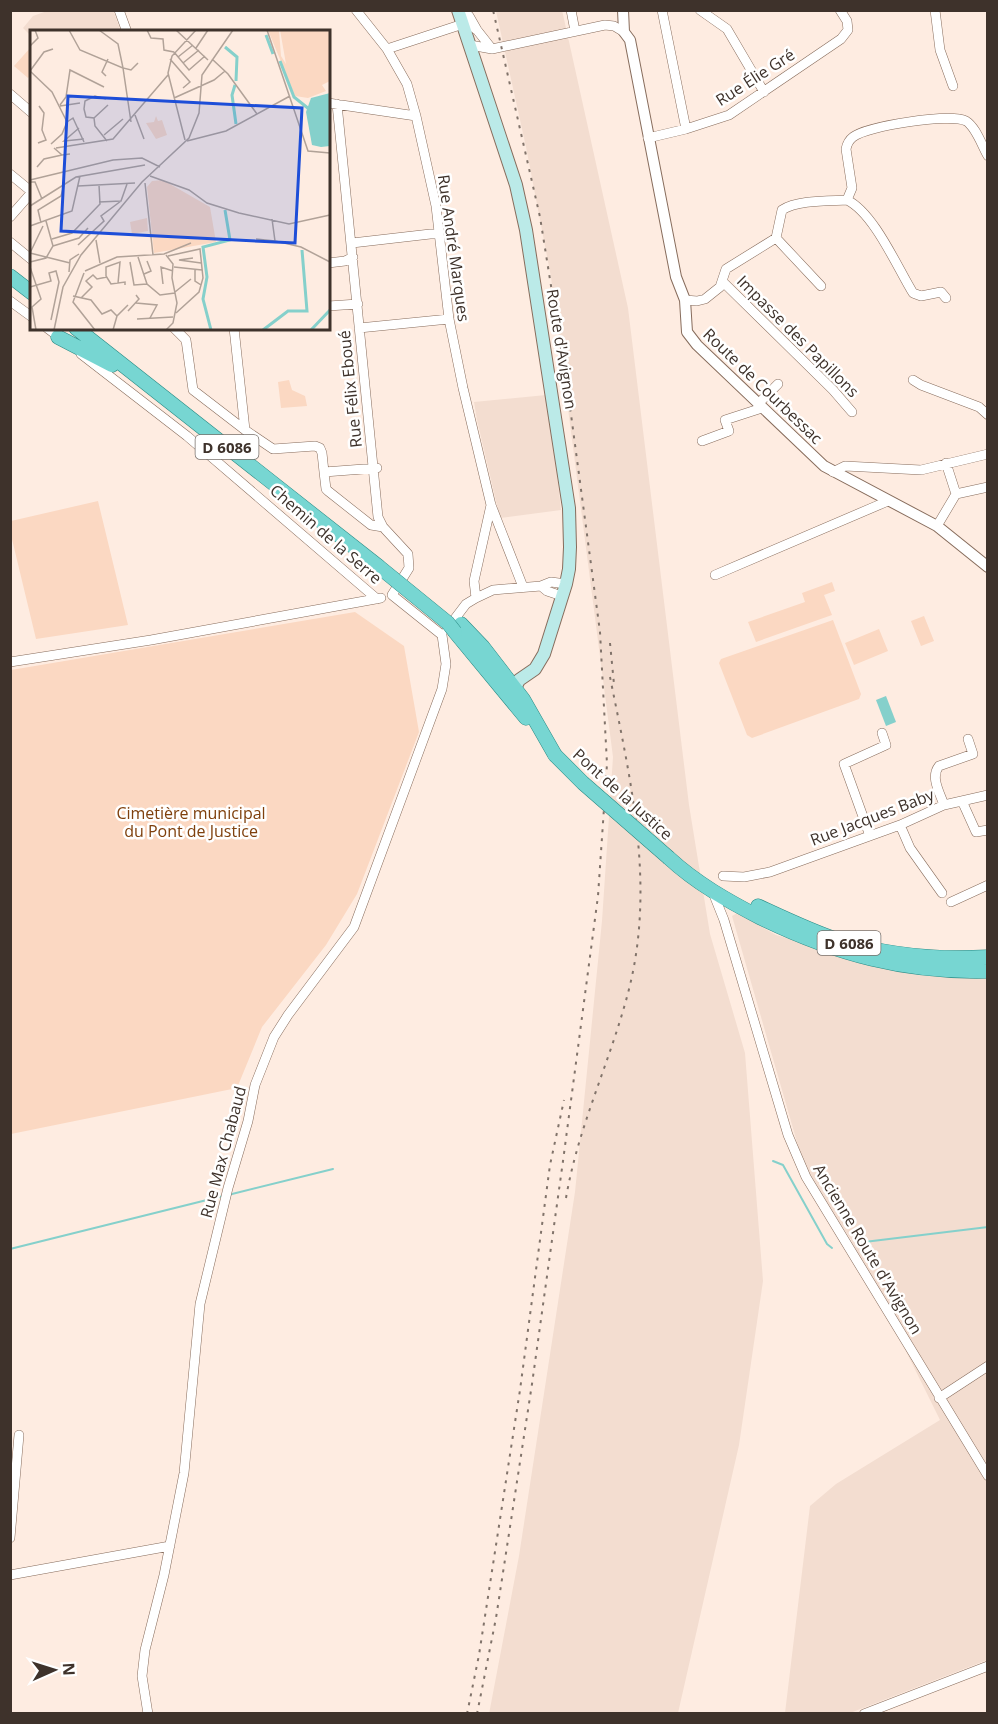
<svg xmlns="http://www.w3.org/2000/svg" width="998" height="1724" font-family="'Open Sans',sans-serif">
	<rect width="100%" height="100%" fill="#feece1"/>
	<!-- built -->
	<path fill="#f3ddd0" d="M 113,10 L 120,29 L 119,31 L 32,32 L 31,36 L 23,28 L 33,16 L 47,11 Z
		M 562,10 L 628,308 L 689,805 L 710,934 L 745,1053 L 763,1281 L 739,1445 L 678,1713 L 489,1714 L 519,1556 L 575,1192 L 602,921 L 613,757 L 551,277 L 526,147 L 496,11 Z
		M 546,395 L 553,438 L 561,510 L 500,518 L 477,420 L 474,402 Z
		M 737,913 L 776,935 L 916,975 L 987,979 L 987,1660 L 850,1713 L 785,1713 L 810,1506 L 836,1484 L 940,1420 L 850,1238 L 807,1177 L 732,916 Z"/>
	<!-- green -->
	<path fill="#fbd8c2" d="M 31,47 L 31,74 L 28,78 L 14,66 Z
		M 289,380 L 292,390 L 305,396 L 307,406 L 281,408 L 278,382 Z
		M 98,501 L 128,625 L 36,639 L 11,535 L 11,521 Z
		M 832,582 L 835,591 L 824,595 L 832,615 L 756,642 L 748,622 L 805,602 L 802,593 Z
		M 355,612 L 404,646 L 419,732 L 357,894 L 326,945 L 262,1027 L 237,1088 L 11,1134 L 11,670 Z
		M 924,616 L 934,641 L 921,646 L 911,621 Z
		M 833,620 L 861,694 L 859,699 L 752,738 L 747,735 L 719,663 L 721,659 Z
		M 879,629 L 888,651 L 854,665 L 845,643 Z"/>
	<!-- water -->
	<path fill="#85d0cb" d="M 886,696 L 896,722 L 886,726 L 876,700 Z"/>
	<g fill="none" stroke-linecap="round" stroke-linejoin="round">
		<!-- stream -->
		<path stroke="#85d0cb" stroke-width="2" d="M 773,1161 L 783,1165 L 827,1244 L 832,1248
			M 228,1195 L 333,1169
			M 856,1243 L 988,1227
			M 10,1249 L 223,1196"/>
		<!-- minor casing -->
		<g stroke="#876c5c" stroke-width="10">
			<path id="minor" d="M 119,10 L 127,32
				M 356,10 L 387,49 L 407,84 L 416,116 L 436,206 L 449,319 L 463,388 L 491,505 L 523,587
				M 571,10 L 575,31
				M 662,10 L 686,129
				M 700,10 L 727,29 L 764,92
				M 935,10 L 940,50 L 953,86
				M 460,14 L 469,16 L 477,30 L 492,49
				M 470,45 L 492,49 L 605,25 L 614,26 L 624,32
				M 387,49 L 463,24 L 470,25 L 477,30
				M 10,94 L 32,113
				M 328,103 L 416,116
				M 337,104 L 378,517 L 383,527 L 408,554 L 409,568 L 392,595
				M 648,138 L 686,129 L 729,115 L 841,39 L 848,30 L 847,21 L 840,10
				M 10,174 L 32,192 L 10,217
				M 847,200 C 874,213 897,267 913,293 L 921,296 L 941,292 L 946,298
				M 776,238 L 821,286
				M 10,242 L 32,260
				M 352,243 L 439,233
				M 328,263 L 345,261 L 353,257
				M 722,281 L 833,390 L 852,412
				M 685,300 L 697,301 L 705,299 L 720,287 L 726,269 L 776,238 L 782,210 C 797,200 829,201 847,200 L 852,188 L 846,149 C 847,144 849,140 853,137 C 867,126 950,113 966,121 C 976,127 982,146 988,156
				M 10,301 L 32,317
				M 328,306 L 358,304
				M 47,328 L 63,340
				M 174,328 L 186,340 L 193,390 L 245,430
				M 234,328 L 245,430 L 273,449 L 315,446 L 320,448 L 322,453 L 324,472 L 377,468
				M 359,328 L 449,319
				M 81,354 L 187,436 L 377,599
				M 913,380 L 921,385 L 979,407 L 988,415
				M 758,404 L 778,384
				M 702,441 L 729,431 L 725,420 L 762,408
				M 324,472 L 326,489 L 328,491 L 371,525 L 383,527
				M 833,472 L 845,466 L 921,470 L 988,454
				M 956,494 L 988,487
				M 937,526 L 956,494 L 946,463
				M 715,575 L 888,501
				M 541,586 L 547,591 L 562,596
				M 392,595 L 442,635
				M 476,598 L 474,581 L 491,505
				M 447,629 L 466,604 L 476,598 L 493,590 L 541,586 L 551,582 L 566,584
				M 10,662 L 151,640 L 381,598
				M 962,801 L 976,832 L 988,830
				M 944,805 C 940,793 930,777 939,766 L 973,754 L 968,739
				M 900,825 L 910,848 L 942,893
				M 870,836 L 844,764 L 886,745 L 882,733
				M 723,876 L 744,877 L 770,872 L 900,825 L 944,805 L 988,795
				M 712,890 L 724,920 L 788,1135 L 806,1177 L 988,1476
				M 951,902 L 988,885
				M 939,1398 L 988,1366
				M 10,1538 L 19,1435
				M 10,1575 L 170,1546
				M 148,1714 L 142,1676 L 145,1650 L 164,1575 L 184,1473 L 200,1304 L 228,1188 L 248,1121 L 255,1085 L 274,1037 L 288,1015 L 354,927 L 442,689 L 446,664 L 442,635
				M 864,1714 L 988,1666"/>
		</g>
		<!-- tertiary casing -->
		<g stroke="#876c5c" stroke-width="12">
			<path id="tertiary" d="M 623,10 L 624,32 L 630,40 L 676,277 L 685,300 L 687,332 L 697,345 L 824,466 L 937,526 L 988,567"/>
		</g>
		<!-- secondary casing -->
		<g stroke="#876c5c" stroke-width="14">
			<path id="secondary" d="M 458,10 L 516,185 L 526,230 L 569,508 L 570,547 L 569,569 L 566,584 L 544,654 L 535,669 L 519,680 L 515,688"/>
		</g>
		<!-- primary casing -->
		<g stroke="#298a84" stroke-width="15">
			<path id="primary" d="M 10,276 L 32,293
				M 76,328 L 378,566
				M 58,337 L 112,365
				M 461,624 L 483,647 L 523,699 L 555,755
				M 455,632 L 526,718
				M 669,858 C 696,883 728,901 761,918 C 835,954 905,973 988,971
				M 758,906 C 784,918 811,931 838,940 C 886,955 937,960 988,957"/>
		</g>
		<!-- minor -->
		<use href="#minor" stroke="#fff" stroke-width="9"/>
		<!-- tertiary -->
		<use href="#tertiary" stroke="#fff" stroke-width="10"/>
		<!-- secondary -->
		<use href="#secondary" stroke="#bbeae8" stroke-width="12"/>
		<!-- primary -->
		<use href="#primary" stroke="#77d6d2" stroke-width="14"/>
		<!-- rail -->
		<path stroke="#81736a" stroke-width="2" stroke-dasharray="3 6" stroke-linecap="butt" d="M 610,643 L 614,684
			M 566,1198 C 578,1127 610,1062 628,993 C 656,887 631,782 610,677
			M 467,1714 L 479,1655 L 520,1390 L 550,1165 L 564,1100
			M 477,1714 L 496,1618 L 532,1384 L 563,1161 L 598,896 L 607,764 L 600,632 L 568,392 L 540,217 L 493,10"/>
		<!-- primary-bridge casing -->
		<g stroke="#298a84" stroke-width="15" stroke-linecap="butt">
			<path id="primary-bridge" d="M 378,566 L 448,623 L 455,632
				M 555,755 L 583,783 L 669,858"/>
		</g>
		<!-- primary-bridge -->
		<use href="#primary-bridge" stroke="#77d6d2" stroke-width="14"/>
	</g>
	<g text-anchor="middle" dominant-baseline="central" stroke-width="5" stroke-linejoin="round" paint-order="stroke">
		<!-- shield labels -->
		<g fill="#fff" stroke="#78706b" stroke-width="1.5">
			<rect x="195.5" y="435" width="63" height="24" rx="4.5"/>
			<rect x="817.5" y="931" width="63" height="24" rx="4.5"/>
		</g>
		<g font-size="15" font-weight="bold" fill="#3e322b">
			<text x="227" y="447">D 6086</text>
			<text x="849" y="943">D 6086</text>
		</g>
		<!-- street labels -->
		<g font-size="16" fill="#3e322b" stroke="#fff">
			<text transform="translate(755 77) rotate(-33)">Rue Élie Gré</text>
			<text transform="translate(454 248) rotate(82)">Rue André Marques</text>
			<text transform="translate(798 336) rotate(45)">Impasse des Papillons</text>
			<text transform="translate(562 349) rotate(81)">Route d'Avignon</text>
			<text transform="translate(763 386) rotate(44)">Route de Courbessac</text>
			<text transform="translate(350 389) rotate(-96)">Rue Félix Eboué</text>
			<text transform="translate(326 534) rotate(41)">Chemin de la Serre</text>
			<text transform="translate(623 794) rotate(42)">Pont de la Justice</text>
			<text transform="translate(872 817) rotate(-21)">Rue Jacques Baby</text>
			<text transform="translate(223 1152) rotate(-75)">Rue Max Chabaud</text>
			<text transform="translate(868 1249) rotate(59)">Ancienne Route d'Avignon</text>
		</g>
		<!-- park labels -->
		<g font-size="16" fill="#7f400d" stroke="#fff">
			<text x="191" y="813">Cimetière municipal<tspan x="191" dy="18">du Pont de Justice</tspan></text>
		</g>
	</g>
	<!-- overview -->
	<g transform="translate(30 30)">
		<rect width="300" height="300" fill="#feece1"/>
		<path d="M 238,0 L 249,0 L 251,26 L 256,34 L 250,0 L 300,0 L 300,51 L 292,55 L 296,61 L 278,68 L 265,66 ZM 126,86 L 128,91 L 132,90 L 137,105 L 126,109 L 116,93 L 124,92 ZM 133,150 L 180,177 L 186,212 L 124,223 L 117,157 L 122,151 ZM 117,188 L 118,201 L 102,204 L 100,192 Z" fill="#fbd8c2"/>
		<path d="M 300,63 L 300,116 L 291,117 L 282,115 L 276,82 L 281,68 Z" fill="#85d0cb"/>
		<path fill="none" stroke="#85d0cb" stroke-width="3" d="M 236,5 L 243,24M 195,17 L 207,27 L 206,51M 250,31 L 264,67 L 279,79M 205,55 L 202,65 L 206,94M 181,300 L 173,269 L 177,247 L 173,217 L 200,210 L 195,180M 233,300 L 258,281 L 277,281 L 272,220M 281,300 L 300,280"/>
		<path fill="none" stroke="#b1a298" stroke-width="1.5" d="M 39,0 L 50,20 L 93,38 L 101,92M 69,0 L 88,14 L 93,38 L 101,40 L 108,33M 117,0 L 121,8 L 133,9 L 134,20 L 144,22M 146,0 L 178,30M 237,0 L 278,121 L 300,123M 166,18 L 178,0M 144,22 L 159,40 L 175,26M 148,27 L 163,15M 0,28 L 0,16 L 8,8 L 5,0M 140,29 L 160,52 L 153,58M 182,29 L 198,44 L 227,84M 153,33 L 169,20M 0,41 L 22,62 L 37,92 L 32,104 L 21,114M 0,41 L 14,22 L 23,19M 76,46 L 72,42 L 78,29M 144,68 L 184,50 L 195,41M 76,69 L 65,66 L 55,71 L 54,79 L 56,87 L 64,88 L 65,96 L 77,111M 30,75 L 36,67 L 40,40 L 74,57M 30,76 L 50,73M 105,85 L 114,109M 64,88 L 78,75M 37,92 L 43,88 L 54,112M 49,98 L 34,111 L 54,109M 74,105 L 93,89M 155,110 L 138,43 L 142,26 L 166,0M 157,111 L 196,101 L 260,66M 8,113 L 16,110 L 12,100 L 14,83 L 9,76M 24,118 L 32,125 L 40,124M 26,118 L 83,109 L 138,45M 7,137 L 14,129 L 32,125M 120,146 L 159,160 L 177,173 L 209,183 L 259,194 L 300,185M 0,150 L 83,130 L 112,128 L 130,137M 0,152 L 5,152 L 12,169M 115,153 L 123,225M 48,156 L 105,153M 69,172 L 91,171 L 97,154M 0,176 L 46,147 L 115,135M 242,189 L 245,211 L 271,217 L 300,232M 11,193 L 8,180 L 31,166 L 34,155M 0,196 L 42,181 L 50,146M 22,209 L 42,203 L 70,174 L 69,155M 226,209 L 245,211M 66,210 L 70,233M 48,215 L 74,191 L 71,186 L 91,171M 23,216 L 49,208 L 58,198M 0,223 L 13,196M 0,223 L 40,233M 138,226 L 170,219 L 173,248 L 169,262 L 146,283M 108,227 L 117,254 L 130,265 L 145,263M 163,228 L 149,230 L 171,233M 0,232 L 16,228 L 23,216 L 16,191M 100,232 L 104,255 L 117,254M 0,237 L 11,269 L 2,277 L 6,300M 144,237 L 172,240M 165,240 L 165,251 L 171,255M 55,241 L 87,227 L 134,224 L 161,213M 39,242 L 40,230 L 49,224M 54,243 L 43,272 L 65,300M 114,244 L 121,241 L 117,231M 88,253 L 90,232 L 76,237 L 76,246 L 81,254 L 95,252 L 95,255M 133,254 L 131,237 L 143,241M 0,257 L 21,251 L 19,243 L 26,241 L 29,252 L 21,290M 145,262 L 161,249M 43,266 L 61,270 L 72,284 L 81,280 L 87,286M 51,268 L 62,257 L 56,251 L 63,245 L 67,249 L 77,247M 106,273 L 127,275 L 120,288M 98,281 L 109,269 L 106,265M 107,289 L 143,287M 24,300 L 33,257 L 51,225 L 112,152 L 159,108 L 169,83 L 172,45 L 203,0M 83,300 L 87,286 L 98,275M 136,300 L 143,293 L 147,273 L 142,248 L 143,234 L 136,225"/>
		<path fill="#1d4ed8" fill-opacity="0.15" stroke="#1d4ed8" stroke-width="3" d="M 38,66 L 272,78 L 265,213 L 31,201 Z"/>
		<rect width="300" height="300" fill="none" stroke="#3e322b" stroke-width="3"/>
	</g>
	<!-- border -->
	<rect width="998" height="1724" fill="none" stroke="#3e322b" stroke-width="24"/>
	<!-- north arrow -->
	<g transform="translate(54 1670) rotate(87)" stroke="#ffffff" stroke-width="4.5" paint-order="stroke">
	<path d="M0-4.5L10 22L0 15L-10 22Z" fill="#3e322b"/>
	<text y="-9" font-size="16" font-weight="bold" text-anchor="middle" fill="#3e322b">N</text>
	</g>
</svg>
